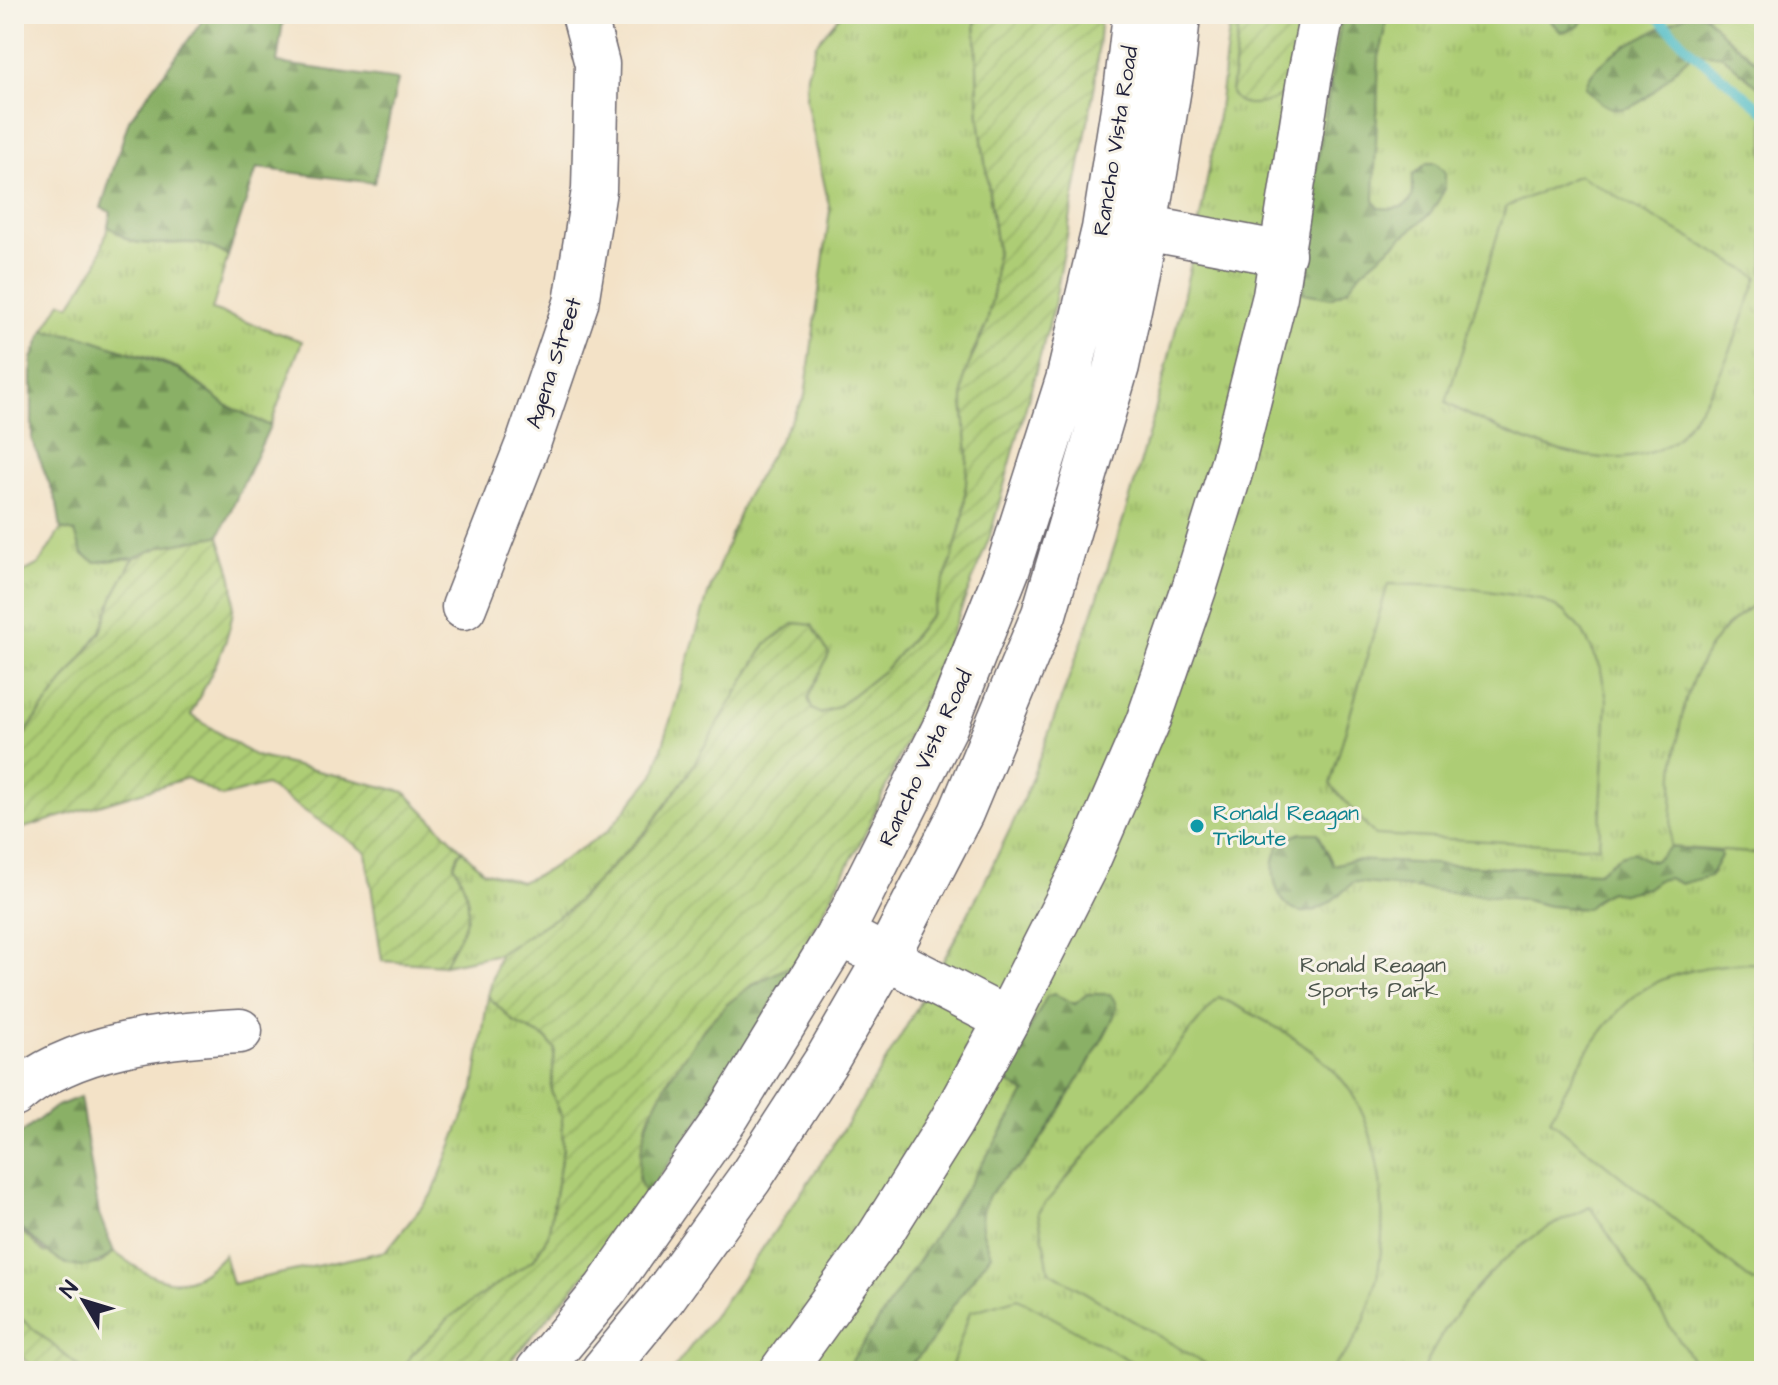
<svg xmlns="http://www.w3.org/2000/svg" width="1778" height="1385" font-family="'Architects Daughter',sans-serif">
	<defs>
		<pattern id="grass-tufts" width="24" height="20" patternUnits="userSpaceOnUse" patternTransform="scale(2)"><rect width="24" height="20" fill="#adcd75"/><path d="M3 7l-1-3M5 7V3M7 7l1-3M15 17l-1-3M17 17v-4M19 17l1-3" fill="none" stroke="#95b066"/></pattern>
		<pattern id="forest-firs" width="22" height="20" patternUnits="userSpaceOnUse" patternTransform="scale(2)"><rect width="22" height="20" fill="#8ab066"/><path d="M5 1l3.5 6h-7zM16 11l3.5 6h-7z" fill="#708f55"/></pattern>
		<pattern id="garden-furrows" width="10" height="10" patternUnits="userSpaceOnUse" patternTransform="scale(2)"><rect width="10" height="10" fill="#adcd75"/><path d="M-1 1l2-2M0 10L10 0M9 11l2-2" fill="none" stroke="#95b066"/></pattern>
	</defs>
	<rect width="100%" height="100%" fill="#f7f3e8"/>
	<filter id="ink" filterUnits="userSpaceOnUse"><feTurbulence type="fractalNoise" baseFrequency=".0125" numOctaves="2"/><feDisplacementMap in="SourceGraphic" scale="16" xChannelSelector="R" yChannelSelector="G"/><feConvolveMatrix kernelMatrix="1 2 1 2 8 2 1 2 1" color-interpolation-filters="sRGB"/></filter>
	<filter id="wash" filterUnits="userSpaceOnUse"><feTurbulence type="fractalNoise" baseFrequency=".006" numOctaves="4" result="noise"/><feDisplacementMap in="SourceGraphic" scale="32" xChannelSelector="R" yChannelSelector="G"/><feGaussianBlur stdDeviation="1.8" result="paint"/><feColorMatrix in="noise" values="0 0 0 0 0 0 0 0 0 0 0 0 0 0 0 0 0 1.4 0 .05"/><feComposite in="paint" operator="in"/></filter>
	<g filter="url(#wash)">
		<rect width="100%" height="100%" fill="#f3e2c7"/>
		<!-- grass -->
		<path fill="url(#grass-tufts)" stroke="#687858" stroke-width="2" d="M 841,14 L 975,14 L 979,118 L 997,249 L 994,290 L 987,323 L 972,354 L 963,401 L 968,454 L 964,514 L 952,559 L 931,615 L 886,669 L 839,706 L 821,714 L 812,709 L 808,698 L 766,644 L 688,774 L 646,831 L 569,909 L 499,954 L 444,965 C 465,922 480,912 454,865 L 459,853 L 463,851 L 483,871 L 521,882 L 546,871 L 608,831 L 654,775 L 708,594 L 745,499 L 805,396 L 830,210 L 806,100 L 807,74 L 816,44 Z
			M 1231,14 L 1764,14 L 1764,1371 L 672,1371 C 804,1199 919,1024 1011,827 C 1033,780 1050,729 1068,680 C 1133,507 1182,330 1213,147 C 1221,103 1225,58 1231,14 Z
			M 108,226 C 116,231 126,241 135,242 C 173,250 190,232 228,256 L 212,310 L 302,341 L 270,426 L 226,405 L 178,368 L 149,357 L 44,330 L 61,302 L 70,305 L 98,262 Z
			M 61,529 L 76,532 L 82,554 L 96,562 L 134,558 L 115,593 L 101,631 L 14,748 L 14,577 L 39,564 Z
			M 488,996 L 515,1023 L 546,1038 L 555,1048 L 551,1091 L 562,1117 L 563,1149 L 548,1236 L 534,1259 L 412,1355 L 401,1371 L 84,1371 L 14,1313 L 14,1225 L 44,1252 L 99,1265 L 114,1252 C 156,1282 185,1299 224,1254 L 232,1284 L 386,1251 L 433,1193 L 474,1089 Z"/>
		<!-- forest -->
		<path fill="url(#forest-firs)" stroke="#566950" stroke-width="2" d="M 204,14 L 284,14 L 277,63 L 398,80 L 374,183 L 257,168 L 228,256 C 190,232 173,249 135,242 C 126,241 116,231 108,226 L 111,212 L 101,208 L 129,120 L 200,24 Z
			M 1342,14 L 1386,14 L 1385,34 L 1379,57 L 1374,200 L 1379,208 C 1389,209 1408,210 1412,197 C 1414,192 1412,181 1413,175 L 1427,163 L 1436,163 L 1445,172 L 1445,189 L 1431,213 L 1361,272 L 1348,289 L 1331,298 L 1303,293 L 1315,177 Z
			M 1544,14 L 1587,14 L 1587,16 L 1578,27 L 1561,32 Z
			M 1688,14 L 1704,14 L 1723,34 L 1764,68 L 1764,92 L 1721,55 L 1693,53 C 1660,80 1626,142 1586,87 C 1591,55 1661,29 1688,14 Z
			M 44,330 L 85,337 L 178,369 L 226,405 L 270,426 L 219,536 L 163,546 L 134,558 L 96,562 L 82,554 L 75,532 L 61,529 L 57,503 L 32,440 L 32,359 Z
			M 1302,833 L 1318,833 L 1333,865 L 1352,860 L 1598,872 L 1620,856 L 1633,852 L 1646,860 L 1654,861 L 1670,847 L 1720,852 L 1721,856 L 1710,876 L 1681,884 L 1668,878 L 1658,880 L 1647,888 L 1621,894 L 1610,891 L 1600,896 L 1586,909 L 1549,906 L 1521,899 L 1354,882 C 1341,893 1319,915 1301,912 C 1273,908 1264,856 1285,840 C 1289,837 1297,835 1302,833 Z
			M 795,964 L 727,1081 L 646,1196 C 644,1191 640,1184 639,1179 C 629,1130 691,1037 726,1005 C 746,986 770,976 795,964 Z
			M 1054,994 L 1075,1004 L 1087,994 L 1110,994 C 1114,999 1117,1004 1116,1010 C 1111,1030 1036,1152 1020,1167 C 1016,1171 1009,1172 1005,1177 C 996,1185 985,1200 982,1212 C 979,1227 986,1241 991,1254 L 949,1311 L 930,1344 L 905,1371 L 845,1371 L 974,1177 L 1025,1093 L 1009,1083 L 1005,1075 L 1047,996 Z
			M 80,1097 L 99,1214 L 114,1252 C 70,1289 48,1248 14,1224 L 14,1139 L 55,1107 Z"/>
		<!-- garden -->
		<path fill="url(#garden-furrows)" stroke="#687858" stroke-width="2" d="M 975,14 L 1101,14 L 1095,84 L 1054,306 L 990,536 L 931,685 L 865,834 L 795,964 L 754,983 L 727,1004 L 705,1027 L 669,1078 L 647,1122 L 641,1151 L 638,1178 L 646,1196 L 619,1235 L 502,1371 L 401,1371 L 412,1355 L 450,1317 L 534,1259 L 548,1236 L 563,1149 L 562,1117 L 551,1091 L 555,1049 L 546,1038 L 515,1023 L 488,996 L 499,954 L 569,909 L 646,832 L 688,774 L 766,644 L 795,623 L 812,625 L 829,654 L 808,698 L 812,709 L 821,714 L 839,706 L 886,669 L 931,615 L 952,559 L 964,514 L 968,454 L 963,401 L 964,376 L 987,323 L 994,290 L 997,249 L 979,118 Z
			M 1240,14 L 1305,14 C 1302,30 1294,79 1287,89 C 1279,100 1264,104 1252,104 C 1241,104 1236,102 1231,93 Z
			M 219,536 C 223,551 231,568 233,584 C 239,633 210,672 191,715 L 255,756 L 405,792 L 463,851 L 459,853 L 454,865 C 480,912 466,922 444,965 L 382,961 L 366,852 L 266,785 L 222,797 L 187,778 L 14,831 L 14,748 L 101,632 L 115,593 L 134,558 L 163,546 Z
			M 14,1313 L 84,1371 L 38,1371 L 14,1351 Z"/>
		<!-- pitch -->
		<path fill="#adcd75" stroke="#687858" stroke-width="2" d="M 1579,175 L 1758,277 C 1740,327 1724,377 1691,420 C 1686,425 1682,434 1676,439 C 1614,486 1505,435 1446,403 L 1506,207 Z
			M 1388,584 L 1454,586 L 1540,599 L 1565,612 L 1583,632 L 1600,666 L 1607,700 L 1599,847 L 1375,835 L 1330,784 Z
			M 1764,599 L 1764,854 L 1670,847 C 1675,756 1671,648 1764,599 Z
			M 1750,963 L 1764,965 L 1764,1280 L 1753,1282 L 1550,1120 C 1570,1078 1604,1016 1643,990 C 1671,971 1718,964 1750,963 Z
			M 1219,997 C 1262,1018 1324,1050 1351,1092 C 1392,1156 1393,1278 1353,1343 C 1347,1353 1337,1362 1329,1371 L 1218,1371 L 1049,1271 L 1038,1212 Z
			M 1590,1207 L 1700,1371 L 1423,1371 C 1448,1315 1485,1271 1536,1235 C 1552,1224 1573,1216 1590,1207 Z
			M 1018,1298 L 1148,1371 L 950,1371 L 970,1312 Z"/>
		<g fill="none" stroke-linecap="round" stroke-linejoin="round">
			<!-- stream -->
			<path stroke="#4ebcc6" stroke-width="10" d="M 1655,14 L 1693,53 L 1764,111"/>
		</g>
	</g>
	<g filter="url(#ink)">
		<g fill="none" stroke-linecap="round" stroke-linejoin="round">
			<!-- minor casing -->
			<g stroke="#6b656c" stroke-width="47">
				<path id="minor" d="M 1146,228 L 1283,254
					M 464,607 L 529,441 L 576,303 L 594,190 L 597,64 L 584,14
					M 839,933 L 1007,1020
					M 14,1095 C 73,1044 164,1035 240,1031
					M 782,1371 L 878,1238 L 951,1122 L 1007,1020 L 1089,858 L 1148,722 L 1194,589 L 1232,466 L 1275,296 L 1309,80 L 1322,14"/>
			</g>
			<!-- major casing -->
			<g stroke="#6b656c" stroke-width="47">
				<path id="major" d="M 538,1371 L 606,1289 L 728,1115 L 850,916 L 945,727 L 1008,568 L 1068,380 L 1104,229 L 1127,83 L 1135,14
					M 603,1371 L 663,1298 L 750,1178 L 828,1058 L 886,958 L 961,813 L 1044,614 L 1117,366 L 1146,228 L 1174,57 L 1178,14"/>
			</g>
			<!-- minor -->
			<use href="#minor" stroke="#fff" stroke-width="44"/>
			<!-- major -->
			<use href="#major" stroke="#fff" stroke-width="44"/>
		</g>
	</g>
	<!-- markers -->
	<circle fill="#0f9aa8" stroke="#f7f3e8" stroke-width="3" cx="1197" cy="826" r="8"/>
	<g text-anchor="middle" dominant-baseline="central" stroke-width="6" stroke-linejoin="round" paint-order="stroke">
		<!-- street labels -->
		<g font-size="22" fill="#22223b" stroke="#f7f3e8">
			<text transform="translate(1116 141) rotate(-81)">Rancho Vista Road</text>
			<text transform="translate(554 363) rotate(-72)">Agena Street</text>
			<text transform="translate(926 758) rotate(-65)">Rancho Vista Road</text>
		</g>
		<!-- culture labels -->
		<g font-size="22" fill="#0d838f" stroke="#f7f3e8" text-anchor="start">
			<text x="1213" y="813">Ronald Reagan<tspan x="1213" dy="25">Tribute</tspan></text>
		</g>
		<!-- park labels -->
		<g font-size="22" fill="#4c554c" stroke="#f7f3e8">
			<text x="1373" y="965">Ronald Reagan<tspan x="1373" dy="25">Sports Park</tspan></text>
		</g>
	</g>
	<!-- margin -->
	<rect width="1778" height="1385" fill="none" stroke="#f7f3e8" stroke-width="48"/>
	<!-- north arrow -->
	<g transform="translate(84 1301) rotate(308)" stroke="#f7f3e8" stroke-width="6" paint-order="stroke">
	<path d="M0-6L14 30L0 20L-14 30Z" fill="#22223b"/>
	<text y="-12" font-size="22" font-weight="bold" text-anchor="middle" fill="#22223b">N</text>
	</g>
</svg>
